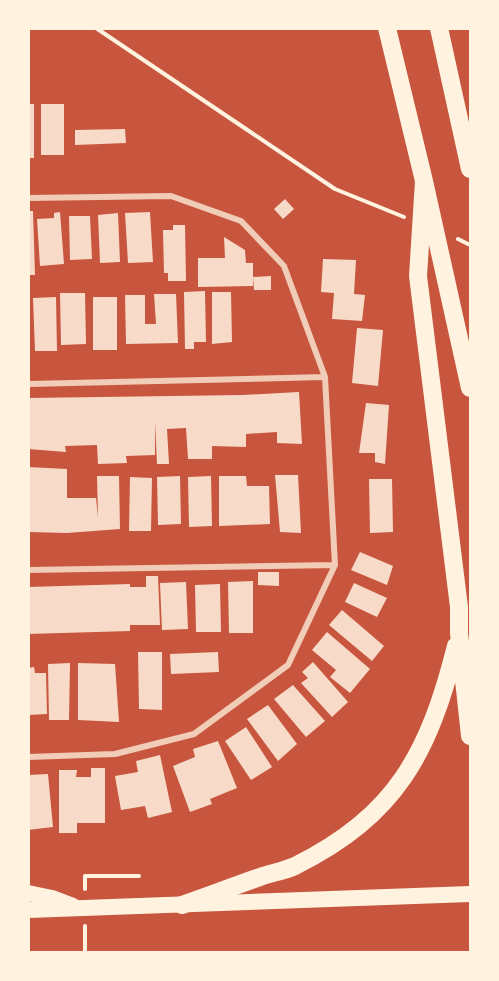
<svg xmlns="http://www.w3.org/2000/svg" width="499" height="981" font-family="'Work Sans',sans-serif">
	<rect width="100%" height="100%" fill="#c8553d"/>
	<!-- building -->
	<path fill="#f7dbc8" d="M 28,104 L 34,104 L 34,158 L 28,158 Z
		M 41,104 L 64,104 L 64,155 L 41,155 Z
		M 125,129 L 126,143 L 75,145 L 75,130 Z
		M 285,199 L 294,209 L 283,219 L 274,209 Z
		M 28,211 L 33,211 L 35,275 L 28,275 Z
		M 60,212 L 64,264 L 40,266 L 37,219 L 54,218 L 54,213 Z
		M 150,212 L 153,262 L 128,263 L 125,213 Z
		M 118,213 L 120,262 L 100,263 L 98,215 Z
		M 69,216 L 90,216 L 92,259 L 70,260 Z
		M 173,225 L 185,225 L 186,281 L 168,281 L 168,273 L 164,273 L 163,230 L 173,230 Z
		M 224,237 L 245,250 L 246,263 L 253,263 L 253,286 L 198,287 L 198,258 L 225,258 Z
		M 323,259 L 356,260 L 354,294 L 365,295 L 362,321 L 332,319 L 334,293 L 321,292 Z
		M 271,276 L 271,290 L 254,290 L 253,277 Z
		M 205,291 L 206,342 L 194,342 L 194,349 L 185,349 L 184,292 Z
		M 212,292 L 231,292 L 232,342 L 212,344 Z
		M 60,293 L 85,293 L 86,344 L 61,345 Z
		M 154,294 L 176,294 L 178,343 L 126,344 L 125,295 L 145,295 L 145,324 L 156,324 Z
		M 56,297 L 57,351 L 35,351 L 33,298 Z
		M 93,297 L 117,297 L 117,350 L 93,350 Z
		M 357,328 L 383,330 L 378,386 L 352,383 Z
		M 299,392 L 302,444 L 277,443 L 277,432 L 246,434 L 246,447 L 212,446 L 212,459 L 188,459 L 186,428 L 167,429 L 169,464 L 157,464 L 155,422 L 155,455 L 126,456 L 127,463 L 98,464 L 97,445 L 65,446 L 66,452 L 28,449 L 28,398 L 243,395 Z
		M 366,403 L 389,405 L 385,464 L 375,462 L 375,453 L 359,453 Z
		M 28,467 L 67,469 L 67,498 L 96,498 L 98,517 L 97,476 L 119,476 L 120,529 L 67,533 L 28,532 Z
		M 275,475 L 298,475 L 301,533 L 280,532 Z
		M 180,476 L 181,524 L 158,525 L 157,477 Z
		M 211,476 L 212,526 L 189,527 L 188,477 Z
		M 219,476 L 246,476 L 247,486 L 269,486 L 270,524 L 219,526 Z
		M 130,477 L 152,478 L 151,531 L 129,531 Z
		M 369,479 L 392,479 L 393,532 L 370,533 Z
		M 360,552 L 393,566 L 387,585 L 351,570 Z
		M 258,572 L 279,572 L 279,586 L 258,585 Z
		M 146,576 L 158,576 L 160,625 L 130,625 L 130,631 L 28,634 L 28,587 L 130,584 L 130,587 L 146,587 Z
		M 253,581 L 253,633 L 229,633 L 228,582 Z
		M 186,582 L 188,629 L 162,630 L 160,583 Z
		M 354,583 L 387,598 L 377,617 L 345,602 Z
		M 220,584 L 221,632 L 196,632 L 195,585 Z
		M 342,610 L 384,646 L 372,661 L 329,625 Z
		M 327,632 L 370,669 L 350,693 L 330,677 L 336,670 L 312,650 Z
		M 138,652 L 162,652 L 162,710 L 139,709 Z
		M 218,652 L 219,672 L 171,674 L 170,654 Z
		M 313,662 L 348,702 L 332,717 L 301,683 L 308,678 L 302,672 Z
		M 70,663 L 69,720 L 49,720 L 48,664 Z
		M 78,663 L 115,664 L 119,722 L 78,720 Z
		M 34,667 L 35,673 L 46,673 L 47,714 L 28,715 L 28,668 Z
		M 293,685 L 325,721 L 306,737 L 274,699 Z
		M 268,705 L 297,744 L 278,761 L 247,719 Z
		M 246,727 L 272,767 L 251,780 L 225,741 Z
		M 218,741 L 237,788 L 210,799 L 212,804 L 190,812 L 173,766 L 195,757 L 193,749 Z
		M 160,755 L 172,812 L 148,818 L 145,806 L 121,810 L 115,776 L 138,772 L 136,761 Z
		M 91,768 L 105,768 L 105,823 L 77,823 L 77,833 L 59,833 L 59,770 L 77,770 L 76,777 L 91,777 Z
		M 48,774 L 53,827 L 28,830 L 28,775 Z"/>
	<g fill="none" stroke-linecap="round" stroke-linejoin="round">
		<!-- path -->
		<path stroke="#fff3e0" stroke-width="4" d="M 96,28 L 335,189 L 404,217
			M 458,239 L 470,245
			M 85,889 L 85,876 L 139,876
			M 85,926 L 85,952"/>
		<!-- minor -->
		<path stroke="#f1ccb7" stroke-width="6" d="M 28,198 L 171,196 L 241,221 L 284,266 L 325,377 L 335,565 L 288,665 L 194,734 L 115,754 L 28,757
			M 28,384 L 325,377
			M 28,570 L 335,565"/>
		<!-- trunk -->
		<path stroke="#fff3e0" stroke-width="16" d="M 28,893 L 52,898 L 73,906
			M 28,910 L 470,894"/>
		<!-- motorway -->
		<path stroke="#fff3e0" stroke-width="18" d="M 387,28 L 424,181 L 470,388
			M 439,28 L 470,169
			M 424,181 L 418,276 L 459,607 L 459,633 L 470,736
			M 182,905 C 208,896 234,886 260,877 C 271,873 284,871 295,866 C 397,815 429,753 456,646"/>
	</g>
	<!-- border -->
	<rect width="499" height="981" fill="none" stroke="#fff3e0" stroke-width="60"/>
</svg>
